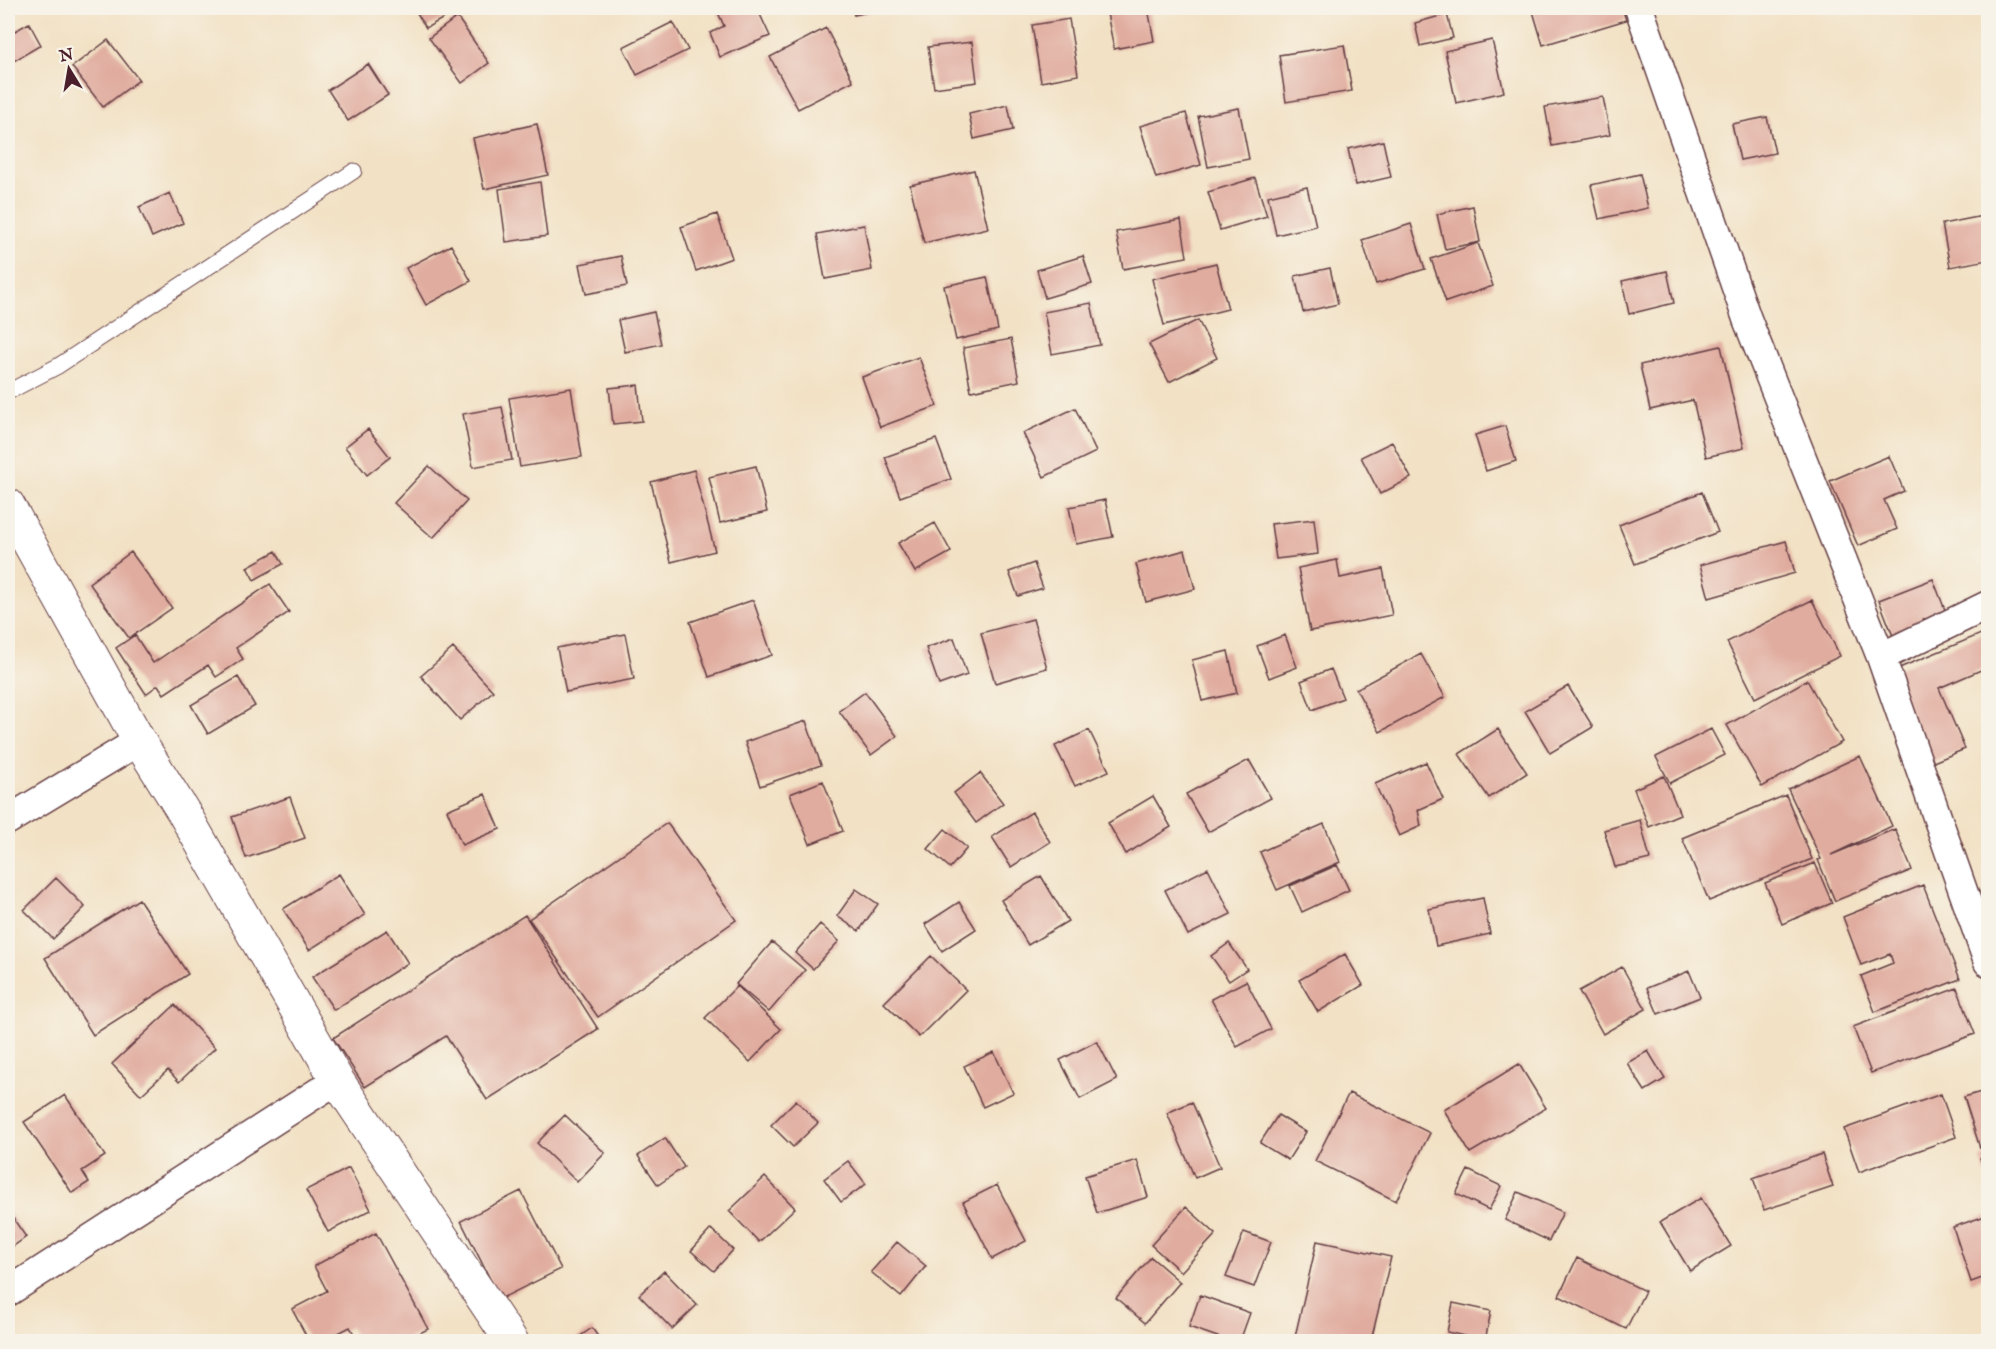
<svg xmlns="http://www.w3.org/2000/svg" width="1996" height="1349" font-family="'IM FELL English',serif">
	<rect width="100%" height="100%" fill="#f7f3e8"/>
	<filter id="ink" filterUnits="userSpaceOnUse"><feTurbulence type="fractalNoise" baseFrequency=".0167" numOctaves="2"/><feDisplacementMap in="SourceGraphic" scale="12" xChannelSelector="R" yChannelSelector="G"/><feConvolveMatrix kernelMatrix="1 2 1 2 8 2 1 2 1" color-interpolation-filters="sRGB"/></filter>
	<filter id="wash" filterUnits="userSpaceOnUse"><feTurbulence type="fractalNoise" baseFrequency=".008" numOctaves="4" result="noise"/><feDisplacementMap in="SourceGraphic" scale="24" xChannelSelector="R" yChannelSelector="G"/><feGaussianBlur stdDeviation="1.35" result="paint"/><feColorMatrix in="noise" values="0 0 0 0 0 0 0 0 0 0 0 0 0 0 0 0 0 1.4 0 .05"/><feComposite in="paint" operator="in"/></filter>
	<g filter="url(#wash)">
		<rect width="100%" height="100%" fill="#f2e1c4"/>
		<g id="blocks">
			<!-- building -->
			<path fill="#e0ac9f" d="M 414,8 L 462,8 L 426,28 Z
				M 716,8 L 757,8 L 770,36 L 720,57 L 710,33 L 724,26 Z
				M 852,8 L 882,8 L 882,9 L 854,15 Z
				M 1106,8 L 1148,8 L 1154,41 L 1114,49 Z
				M 1532,8 L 1622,8 L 1626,20 L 1543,45 Z
				M 1447,14 L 1453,38 L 1420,46 L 1415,23 Z
				M 457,17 L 489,63 L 462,83 L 429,38 Z
				M 1069,19 L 1078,75 L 1041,82 L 1032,25 Z
				M 673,22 L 688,50 L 637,75 L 623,47 Z
				M 29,23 L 41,45 L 12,62 L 8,54 L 8,35 Z
				M 826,28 L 853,81 L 798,109 L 770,57 Z
				M 108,40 L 139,80 L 103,107 L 72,67 Z
				M 1492,40 L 1504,92 L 1456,103 L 1445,51 Z
				M 972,42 L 977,82 L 934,88 L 928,47 Z
				M 1344,45 L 1352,91 L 1286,102 L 1279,55 Z
				M 368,64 L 388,95 L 348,121 L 328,90 Z
				M 1603,97 L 1610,135 L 1552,146 L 1545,107 Z
				M 1008,105 L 1013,130 L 974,139 L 969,114 Z
				M 1239,108 L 1249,159 L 1208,167 L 1198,116 Z
				M 1186,113 L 1201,165 L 1156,178 L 1140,126 Z
				M 1767,117 L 1775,153 L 1740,160 L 1732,124 Z
				M 537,124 L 548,175 L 484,189 L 473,138 Z
				M 1383,141 L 1391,177 L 1356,185 L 1348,149 Z
				M 974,170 L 988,228 L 924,243 L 910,185 Z
				M 1640,174 L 1648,208 L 1599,219 L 1591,185 Z
				M 1255,178 L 1267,216 L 1220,230 L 1208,192 Z
				M 540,182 L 547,236 L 506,242 L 499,189 Z
				M 1307,187 L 1316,226 L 1276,235 L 1268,196 Z
				M 170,193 L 183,223 L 152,237 L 139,207 Z
				M 1473,206 L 1480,242 L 1445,249 L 1437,214 Z
				M 717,214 L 732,258 L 696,271 L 681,227 Z
				M 1988,215 L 1988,260 L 1950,267 L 1942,224 Z
				M 1181,220 L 1187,257 L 1123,269 L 1116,232 Z
				M 1411,224 L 1425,269 L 1376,284 L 1362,240 Z
				M 864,225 L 872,270 L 825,279 L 817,234 Z
				M 1478,243 L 1493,286 L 1446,302 L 1431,259 Z
				M 451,245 L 471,281 L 426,305 L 406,268 Z
				M 621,256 L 627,286 L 586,294 L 580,264 Z
				M 1083,256 L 1092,284 L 1045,298 L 1037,270 Z
				M 1216,263 L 1228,309 L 1164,325 L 1152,279 Z
				M 1330,268 L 1338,304 L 1303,312 L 1295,276 Z
				M 1667,271 L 1674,303 L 1629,314 L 1622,281 Z
				M 987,277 L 998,330 L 956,340 L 944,286 Z
				M 1091,303 L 1100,345 L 1052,354 L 1044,312 Z
				M 654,312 L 661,344 L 625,352 L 618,320 Z
				M 1198,320 L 1217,358 L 1169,382 L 1149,344 Z
				M 1011,339 L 1019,381 L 971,391 L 963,348 Z
				M 1721,346 L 1744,448 L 1706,457 L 1693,400 L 1650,410 L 1640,365 Z
				M 919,357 L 937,406 L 880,427 L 862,377 Z
				M 638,385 L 642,421 L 613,424 L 609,388 Z
				M 571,388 L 582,457 L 520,467 L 509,398 Z
				M 502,407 L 512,460 L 473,467 L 463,414 Z
				M 1075,408 L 1096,452 L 1044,477 L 1023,433 Z
				M 1505,426 L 1516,461 L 1486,471 L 1475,435 Z
				M 368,429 L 390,457 L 367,475 L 345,447 Z
				M 936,439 L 951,479 L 900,497 L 885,457 Z
				M 1392,442 L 1411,478 L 1380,494 L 1361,457 Z
				M 1889,456 L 1904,491 L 1884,500 L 1897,529 L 1858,546 L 1830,481 Z
				M 429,466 L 467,501 L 433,538 L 394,503 Z
				M 756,466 L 767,512 L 720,523 L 709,477 Z
				M 694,470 L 715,551 L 671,562 L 651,482 Z
				M 1702,492 L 1718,532 L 1635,564 L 1619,525 Z
				M 1105,500 L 1113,537 L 1076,544 L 1069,507 Z
				M 1314,519 L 1318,554 L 1276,559 L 1271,524 Z
				M 935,523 L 951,552 L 915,572 L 898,543 Z
				M 1786,541 L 1795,573 L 1709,598 L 1700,565 Z
				M 1185,550 L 1195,589 L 1146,602 L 1136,564 Z
				M 276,551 L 283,564 L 254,580 L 247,567 Z
				M 131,552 L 172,608 L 129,638 L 89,583 Z
				M 1337,560 L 1340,578 L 1383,569 L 1392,615 L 1310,631 L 1298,568 Z
				M 1034,563 L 1043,588 L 1018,596 L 1009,572 Z
				M 1933,579 L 1947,615 L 1893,636 L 1879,600 Z
				M 270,584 L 289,612 L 236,648 L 243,659 L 216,677 L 208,665 L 164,694 L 158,685 L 146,694 L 116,648 L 135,635 L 153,663 Z
				M 753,600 L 772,655 L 709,677 L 690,622 Z
				M 1812,600 L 1840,656 L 1755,698 L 1727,642 Z
				M 1033,619 L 1047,668 L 995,683 L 981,633 Z
				M 1988,631 L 1988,667 L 1939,688 L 1965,749 L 1931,763 L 1892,671 Z
				M 625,634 L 634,679 L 566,692 L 557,648 Z
				M 1285,635 L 1297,667 L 1269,678 L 1257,646 Z
				M 954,638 L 967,675 L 939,685 L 926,648 Z
				M 453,648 L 493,691 L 460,720 L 421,676 Z
				M 1228,651 L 1237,693 L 1202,701 L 1192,660 Z
				M 1421,654 L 1445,697 L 1380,732 L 1356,689 Z
				M 1331,669 L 1343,698 L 1312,710 L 1301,681 Z
				M 238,677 L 255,706 L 208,734 L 191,705 Z
				M 1807,680 L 1842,742 L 1762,787 L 1727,725 Z
				M 1568,686 L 1593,727 L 1550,753 L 1525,711 Z
				M 865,692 L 897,736 L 871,755 L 839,711 Z
				M 806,721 L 821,765 L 760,786 L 745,742 Z
				M 1498,729 L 1527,773 L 1489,798 L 1459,754 Z
				M 1711,729 L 1725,755 L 1670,783 L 1656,757 Z
				M 1089,730 L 1109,771 L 1075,786 L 1055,746 Z
				M 1860,756 L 1892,826 L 1831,855 L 1895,829 L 1912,870 L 1835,901 L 1818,860 L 1821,859 L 1788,789 Z
				M 1249,760 L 1271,798 L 1208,832 L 1186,794 Z
				M 1426,762 L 1443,799 L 1418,810 L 1421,826 L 1399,836 L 1375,784 Z
				M 980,773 L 1003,803 L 976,823 L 954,793 Z
				M 1664,776 L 1680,814 L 1649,827 L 1634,789 Z
				M 823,781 L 843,831 L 810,844 L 790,794 Z
				M 485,794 L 500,829 L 462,845 L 447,810 Z
				M 1786,795 L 1812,859 L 1709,901 L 1682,838 Z
				M 1153,796 L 1171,827 L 1126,854 L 1108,823 Z
				M 290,797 L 305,838 L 246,858 L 232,817 Z
				M 1032,812 L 1050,842 L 1011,867 L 992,837 Z
				M 1640,820 L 1650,859 L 1615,867 L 1604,830 Z
				M 667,823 L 736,920 L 598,1017 L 529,919 Z
				M 1324,824 L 1340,862 L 1277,890 L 1260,852 Z
				M 945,829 L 967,848 L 950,868 L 928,849 Z
				M 1815,863 L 1832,903 L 1782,924 L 1765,883 Z
				M 1337,865 L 1349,890 L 1302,912 L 1290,886 Z
				M 1208,868 L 1231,914 L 1188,935 L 1165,890 Z
				M 339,874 L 365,915 L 309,950 L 283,909 Z
				M 1041,876 L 1068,921 L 1028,945 L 1001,900 Z
				M 56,878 L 85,907 L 53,939 L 24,910 Z
				M 1923,885 L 1960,979 L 1875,1012 L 1861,976 L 1893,963 L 1890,954 L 1861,965 L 1843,917 Z
				M 856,889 L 878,904 L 859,931 L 837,916 Z
				M 1483,898 L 1490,934 L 1436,946 L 1429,909 Z
				M 139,899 L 188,974 L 93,1035 L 45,958 Z
				M 959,902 L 976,929 L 942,951 L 925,924 Z
				M 525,915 L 598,1029 L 487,1100 L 446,1036 L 365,1087 L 333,1038 Z
				M 820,924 L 839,941 L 813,969 L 795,953 Z
				M 387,930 L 408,963 L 334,1010 L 312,977 Z
				M 772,942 L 805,970 L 769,1012 L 736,984 Z
				M 1229,943 L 1247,969 L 1229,981 L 1211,956 Z
				M 1345,954 L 1363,985 L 1318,1012 L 1299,980 Z
				M 931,956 L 966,990 L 919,1037 L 884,1003 Z
				M 1622,967 L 1646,1009 L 1603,1034 L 1579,991 Z
				M 1689,971 L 1700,997 L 1658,1014 L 1647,988 Z
				M 1246,981 L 1271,1029 L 1237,1047 L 1211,999 Z
				M 737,986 L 781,1029 L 750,1062 L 705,1018 Z
				M 1957,988 L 1975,1034 L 1871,1073 L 1853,1027 Z
				M 175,1005 L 215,1048 L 179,1082 L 168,1070 L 141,1095 L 112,1064 Z
				M 1097,1041 L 1117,1080 L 1080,1099 L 1060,1060 Z
				M 1648,1051 L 1665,1079 L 1645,1091 L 1627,1063 Z
				M 994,1052 L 1013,1093 L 983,1107 L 964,1066 Z
				M 1519,1064 L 1546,1108 L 1470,1153 L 1444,1110 Z
				M 1988,1090 L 1988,1146 L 1980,1148 L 1964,1097 Z
				M 1349,1093 L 1430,1133 L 1396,1201 L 1315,1161 Z
				M 1941,1094 L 1956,1137 L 1859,1172 L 1844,1129 Z
				M 65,1095 L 105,1156 L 82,1171 L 89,1182 L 72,1193 L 24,1122 Z
				M 796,1100 L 818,1123 L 793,1147 L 771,1125 Z
				M 1192,1102 L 1220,1167 L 1195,1178 L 1167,1113 Z
				M 565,1115 L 605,1153 L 577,1182 L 537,1143 Z
				M 1278,1115 L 1306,1132 L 1288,1160 L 1260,1143 Z
				M 665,1138 L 684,1167 L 658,1185 L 638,1156 Z
				M 1822,1154 L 1833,1187 L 1764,1210 L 1753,1178 Z
				M 1988,1155 L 1988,1179 L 1980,1158 Z
				M 1137,1160 L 1148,1197 L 1097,1213 L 1085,1176 Z
				M 848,1161 L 866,1184 L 841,1202 L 824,1179 Z
				M 349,1168 L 371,1210 L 328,1232 L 306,1190 Z
				M 1468,1170 L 1501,1186 L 1489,1210 L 1456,1194 Z
				M 765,1177 L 795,1208 L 759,1242 L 729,1211 Z
				M 997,1185 L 1026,1241 L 992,1259 L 963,1202 Z
				M 521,1191 L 561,1269 L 500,1299 L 461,1221 Z
				M 1518,1192 L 1563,1212 L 1549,1241 L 1505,1220 Z
				M 1701,1198 L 1731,1246 L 1690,1271 L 1660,1222 Z
				M 1186,1207 L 1216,1234 L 1181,1272 L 1151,1245 Z
				M 8,1211 L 26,1237 L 8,1250 Z
				M 1988,1215 L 1988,1276 L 1971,1282 L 1953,1227 Z
				M 711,1229 L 733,1250 L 714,1271 L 691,1251 Z
				M 1244,1232 L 1271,1242 L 1254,1287 L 1226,1277 Z
				M 376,1233 L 428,1329 L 404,1341 L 358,1341 L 350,1327 L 323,1341 L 309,1341 L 292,1309 L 327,1291 L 314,1266 Z
				M 1317,1241 L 1391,1257 L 1371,1341 L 1294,1341 Z
				M 897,1242 L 926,1266 L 901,1297 L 871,1272 Z
				M 1151,1257 L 1180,1282 L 1145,1323 L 1116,1298 Z
				M 1577,1258 L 1645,1291 L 1626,1329 L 1559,1296 Z
				M 664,1271 L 697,1305 L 672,1329 L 639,1295 Z
				M 1200,1295 L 1250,1313 L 1240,1341 L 1229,1341 L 1189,1327 Z
				M 1453,1303 L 1491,1311 L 1485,1341 L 1447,1332 Z
				M 592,1328 L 601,1341 L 573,1341 Z"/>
		</g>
	</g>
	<g filter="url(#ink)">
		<use href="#blocks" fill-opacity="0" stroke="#633c42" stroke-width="1.5"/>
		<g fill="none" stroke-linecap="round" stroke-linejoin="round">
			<!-- service casing -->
			<g stroke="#633c42" stroke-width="17">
				<path id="service" d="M 8,392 L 58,366 L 354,171"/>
			</g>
			<!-- minor casing -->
			<g stroke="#633c42" stroke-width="31">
				<path id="minor" d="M 1639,8 L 1747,319 L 1881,657 L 1988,962
					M 1881,657 L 1988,605
					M 8,820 L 139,741
					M 8,1292 L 337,1080"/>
			</g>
			<!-- tertiary casing -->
			<g stroke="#633c42" stroke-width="35">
				<path id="tertiary" d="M 8,505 L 139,741 L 184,813 L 337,1080 L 512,1342"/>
			</g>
			<!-- service -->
			<use href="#service" stroke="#fff" stroke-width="15"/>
			<!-- minor -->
			<use href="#minor" stroke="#fff" stroke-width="28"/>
			<!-- tertiary -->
			<use href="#tertiary" stroke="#fff" stroke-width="33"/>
		</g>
	</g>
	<!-- margin -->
	<rect width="1996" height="1349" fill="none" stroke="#f7f3e8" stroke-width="30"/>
	<!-- north arrow -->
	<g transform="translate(69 69) rotate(349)" stroke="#f7f3e8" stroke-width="4.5" paint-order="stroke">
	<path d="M0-4.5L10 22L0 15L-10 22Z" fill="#4a1f2b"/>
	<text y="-9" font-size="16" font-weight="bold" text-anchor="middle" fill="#4a1f2b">N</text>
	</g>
</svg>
